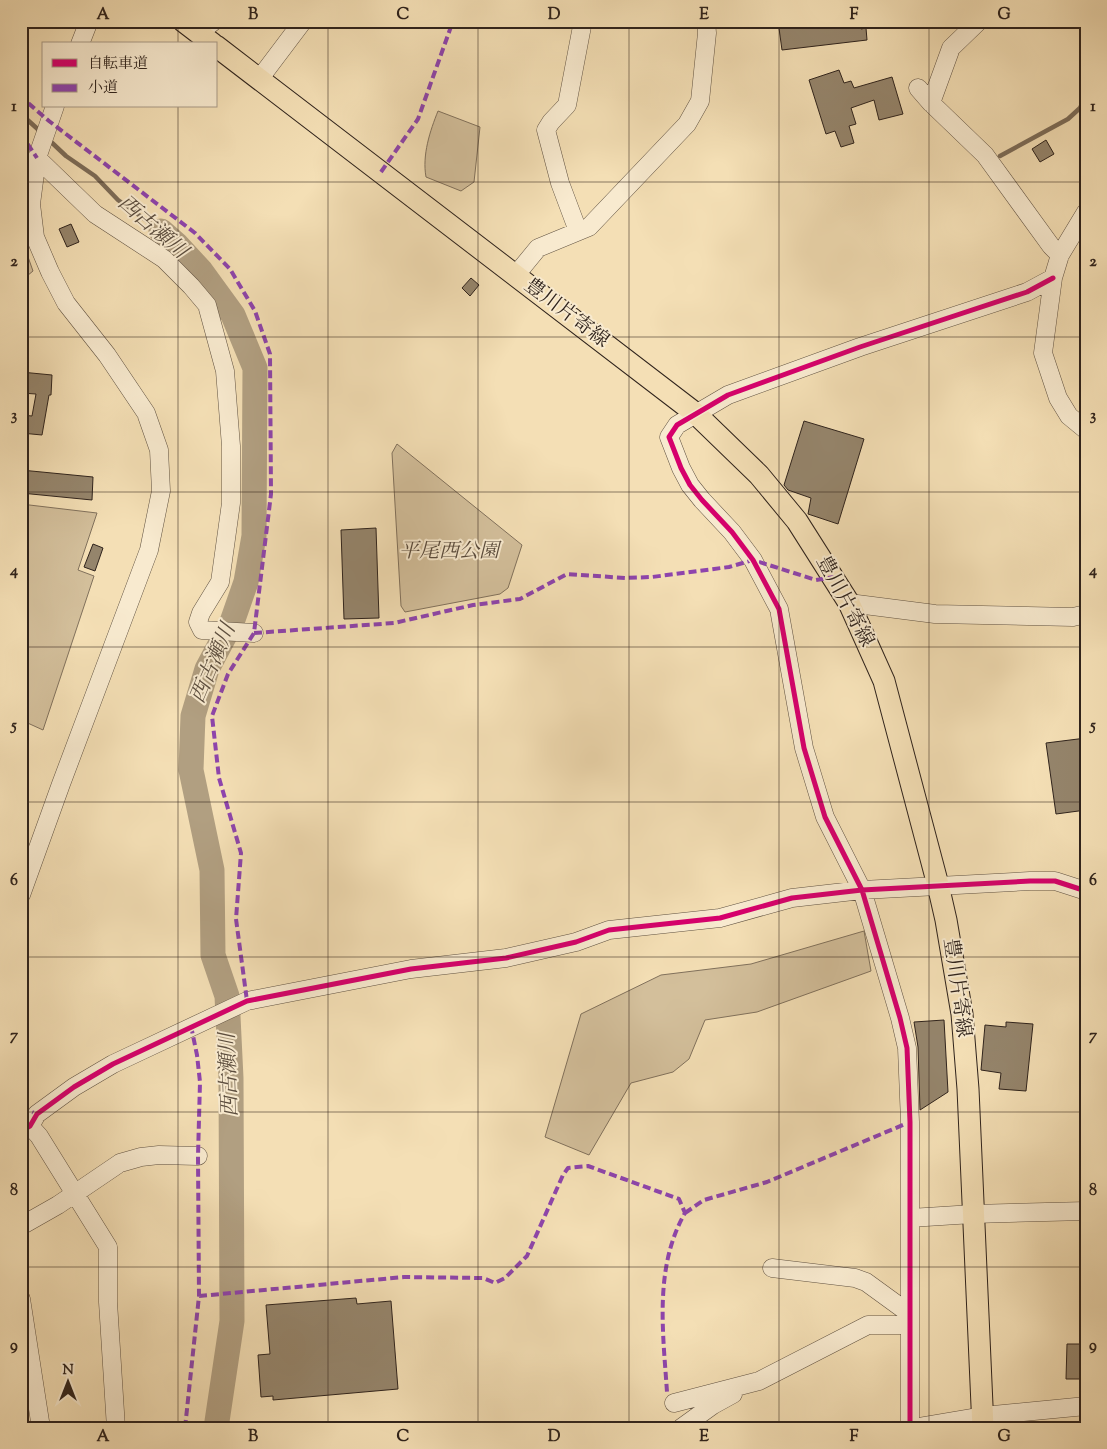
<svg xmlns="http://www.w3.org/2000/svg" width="1107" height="1449" font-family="'Sorts Mill Goudy','Noto Serif JP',serif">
	<rect width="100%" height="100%" fill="#f4dfb5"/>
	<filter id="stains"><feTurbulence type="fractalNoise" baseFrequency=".004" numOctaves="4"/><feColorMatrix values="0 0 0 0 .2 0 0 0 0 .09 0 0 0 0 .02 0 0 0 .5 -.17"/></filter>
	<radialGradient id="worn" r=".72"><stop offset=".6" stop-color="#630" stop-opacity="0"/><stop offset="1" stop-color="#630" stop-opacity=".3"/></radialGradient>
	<!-- green -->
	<path fill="#d3bf9b" stroke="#81715c" d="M 438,111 L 480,127 L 474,182 L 461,191 L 426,177 C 422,155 430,131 438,111 Z
		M 21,237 L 33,271 L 21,281 Z
		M 397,444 L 522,545 L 508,588 L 500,594 L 405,612 L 401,606 L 392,453 Z
		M 21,504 L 97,513 L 78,570 L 94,576 L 43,730 L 21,720 Z
		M 864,931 L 871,971 L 757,1012 L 705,1020 L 689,1059 L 673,1072 L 631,1083 L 589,1155 L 545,1137 L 581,1014 L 661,975 L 751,964 Z"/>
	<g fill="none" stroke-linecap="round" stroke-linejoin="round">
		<!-- stream -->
		<path stroke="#7d6d59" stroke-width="4.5" d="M 21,114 L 42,133
			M 48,139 L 66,156 L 95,176 L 118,200 L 161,231
			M 1000,156 L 1068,119 L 1080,108 L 1086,96"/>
		<!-- river -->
		<path stroke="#b19f81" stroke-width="25" d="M 161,231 L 177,245 L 201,271 L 233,315 L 255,368 L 254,536 L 246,582 L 232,622 L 207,669 L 193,716 L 191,770 L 212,870 L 213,955 L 227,996 L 231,1078 L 232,1321 L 216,1428"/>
	</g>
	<!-- building -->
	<path fill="#95856c" stroke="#2f231c" d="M 778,21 L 860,21 L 861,29 L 866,28 L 867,40 L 782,50 Z
		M 839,70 L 844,83 L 851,81 L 854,88 L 892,77 L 903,114 L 879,120 L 874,100 L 851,108 L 856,124 L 849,126 L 854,143 L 841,147 L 835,131 L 826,134 L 809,80 Z
		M 1046,140 L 1054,154 L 1040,162 L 1032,149 Z
		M 71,224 L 79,242 L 67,247 L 59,229 Z
		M 471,278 L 479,285 L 470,296 L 462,288 Z
		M 21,372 L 52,375 L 51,395 L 49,395 L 42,435 L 21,433 L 21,415 L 32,416 L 36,394 L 21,393 Z
		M 804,421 L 864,439 L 838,524 L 808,514 L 811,498 L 788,490 L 784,485 Z
		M 21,470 L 93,477 L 92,500 L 21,493 Z
		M 376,528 L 379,618 L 344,619 L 341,530 Z
		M 93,544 L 103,548 L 95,571 L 84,567 Z
		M 1086,738 L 1086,810 L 1056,814 L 1046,743 Z
		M 944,1020 L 948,1092 L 920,1110 L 918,1047 L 914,1022 Z
		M 1006,1022 L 1033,1024 L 1026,1091 L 999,1089 L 1001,1073 L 981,1070 L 985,1025 L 1006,1027 Z
		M 356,1298 L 357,1304 L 391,1301 L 398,1389 L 273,1400 L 273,1396 L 261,1397 L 258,1355 L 270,1354 L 266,1305 Z
		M 1067,1344 L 1086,1344 L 1086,1379 L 1066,1379 Z"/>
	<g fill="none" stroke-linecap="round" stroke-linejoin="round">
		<!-- minor casing -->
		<g stroke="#605242" stroke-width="19">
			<path id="minor" d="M 199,33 L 214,21
				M 80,44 L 89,21
				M 260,78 L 303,21
				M 918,88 L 931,103 L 985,155 L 1051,246 L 1060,255
				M 931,103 L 951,48 L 979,21
				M 37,158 L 95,214 L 164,259 L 191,286 L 207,305 L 225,371 L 231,446 L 231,503 L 220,582 L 201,613 L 198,622 L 202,630 L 254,633
				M 1086,212 L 1060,255 L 1053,278 L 1043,353 L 1058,398 L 1069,416 L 1086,430
				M 578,231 L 560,183 L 546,130 L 551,122 L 567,105 L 583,21
				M 515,276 L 538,248 L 589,227 L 687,124 L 700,101 L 707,33 L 706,21
				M 849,603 L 935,614 L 1073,617 L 1086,614
				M 21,895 L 61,784 L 149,550 L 161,491 L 159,450 L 146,413 L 107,355 L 66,303 L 50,272 L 35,237 L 31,204 L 37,158 L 55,106
				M 30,1126 L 39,1136 L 108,1247 L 108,1302 L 116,1428
				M 21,1131 L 30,1126 L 37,1114 L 74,1087 L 113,1064 L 247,1001 L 411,969 L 506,958 L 576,942 L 609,930 L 720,918 L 792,898 L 862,890 L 1030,881 L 1055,881 L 1086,891
				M 910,1218 L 973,1214 L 1086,1211
				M 21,1226 L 58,1205 L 120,1163 L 141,1157 L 159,1155 L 198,1156
				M 772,1268 L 855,1278 L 866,1282 L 910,1314
				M 21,1299 L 41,1428
				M 674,1403 L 759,1381 L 868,1325 L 909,1325
				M 681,1428 L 713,1405 L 733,1394
				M 910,1428 L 910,1122 L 907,1048 L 900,1018 L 862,890 L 825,817 L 804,748 L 779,609 L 753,560 L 732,532 L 702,500 L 690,485 L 681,468 L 669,437 L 677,425 L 728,395 L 860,347 L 1027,292 L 1053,278
				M 912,1428 L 983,1416 L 1086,1406"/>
		</g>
		<!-- major casing -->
		<g stroke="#2f231c" stroke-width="23">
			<path id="major" d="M 183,21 L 213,44
				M 216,46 L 695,413 L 759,475 L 797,521 L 849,603 L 884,681 L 938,885 L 946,920 L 962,1014 L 968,1089 L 983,1428"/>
		</g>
		<!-- minor -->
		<use href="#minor" stroke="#f8eacf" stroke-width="18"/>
		<!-- major -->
		<use href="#major" stroke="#f4dfb5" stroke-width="21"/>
		<!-- quiet -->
		<path stroke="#8e44ad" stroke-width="4" stroke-dasharray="8 4" stroke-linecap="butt" d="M 21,94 L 28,103 L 49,121 L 195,233 L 230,269 L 255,311 L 270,354 L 271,494 L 254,633 L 228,674 L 212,716 L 219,778 L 241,853 L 236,919 L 247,1001
			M 21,134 L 37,158
			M 381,172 L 418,119 L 453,21
			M 254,633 L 394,623 L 473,605 L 520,599 L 567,574 L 625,578 L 652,577 L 729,567 L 753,560 L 816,580 L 834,577
			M 21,1108 L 37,1114
			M 685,1213 L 704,1200 L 767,1182 L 910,1122
			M 199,1296 L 404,1277 L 483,1278 L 495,1283 L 505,1278 L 527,1256 L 563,1175 L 568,1168 L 588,1166 L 679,1199 L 685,1213 C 654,1267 663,1332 667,1392
			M 185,1428 L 199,1296 L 198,1156 L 200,1082 L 197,1055 L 191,1026"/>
		<!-- cycleway casing -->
		<g stroke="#f8eacf" stroke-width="8">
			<path id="cycleway" d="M 21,1131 L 30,1126 L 37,1114 L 74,1087 L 113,1064 L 247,1001 L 411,969 L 506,958 L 576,942 L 609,930 L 720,918 L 792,898 L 862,890 L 1030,881 L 1055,881 L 1086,891
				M 910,1428 L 910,1122 L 907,1048 L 900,1018 L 862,890 L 825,817 L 804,748 L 779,609 L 753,560 L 732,532 L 702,500 L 690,485 L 681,468 L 669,437 L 677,425 L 728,395 L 860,347 L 1027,292 L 1053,278"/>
		</g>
		<!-- cycleway -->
		<use href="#cycleway" stroke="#d6006c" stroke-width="5"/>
	</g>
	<!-- grid -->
	<path fill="none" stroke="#2f231c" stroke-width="1" stroke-opacity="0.55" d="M 178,21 L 178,44M 328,21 L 328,1428M 478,21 L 478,1428M 629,21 L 629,1428M 779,21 L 779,1428M 929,21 L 929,1428M 178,106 L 178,1428M 21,182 L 1086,182M 21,337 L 1086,337M 21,492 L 1086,492M 21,647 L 1086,647M 21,802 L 1086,802M 21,957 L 1086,957M 21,1112 L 1086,1112M 21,1267 L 1086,1267"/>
	<g text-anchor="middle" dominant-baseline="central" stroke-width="4" stroke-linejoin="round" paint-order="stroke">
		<!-- street labels -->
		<g font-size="20" fill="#2f231c" stroke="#f8eacf">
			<text transform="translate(566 314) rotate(37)">豊川片寄線</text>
			<text transform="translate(844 602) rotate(62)">豊川片寄線</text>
			<text transform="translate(956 988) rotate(82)">豊川片寄線</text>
		</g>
		<!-- park labels -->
		<g font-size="20" font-style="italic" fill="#584a3c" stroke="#f8eacf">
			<text x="449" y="552">平尾西公園</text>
		</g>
		<!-- water labels -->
		<g font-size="21" font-style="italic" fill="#5c4e3f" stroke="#f8eacf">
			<text transform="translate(152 228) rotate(41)">西古瀬川</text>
			<text transform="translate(214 664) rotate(-67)">西古瀬川</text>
			<text transform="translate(230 1075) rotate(-92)">西古瀬川</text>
		</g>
	</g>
	<!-- margin -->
	<rect width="1107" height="1449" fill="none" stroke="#f4dfb5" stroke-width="55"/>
	<!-- legend -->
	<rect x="42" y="42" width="175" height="65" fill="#f8eacf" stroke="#a89a87"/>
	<rect x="52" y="59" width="25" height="8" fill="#d6006c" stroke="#a89a87"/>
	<text x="88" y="68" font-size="15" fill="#2f231c">自転車道</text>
	<rect x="52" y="84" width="25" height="8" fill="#8e44ad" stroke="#a89a87"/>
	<text x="88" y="92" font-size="15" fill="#2f231c">小道</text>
	<!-- north arrow -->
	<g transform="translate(68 1382)" stroke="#f8eacf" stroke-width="4" paint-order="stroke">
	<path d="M0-4L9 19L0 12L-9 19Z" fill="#2f231c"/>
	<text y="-8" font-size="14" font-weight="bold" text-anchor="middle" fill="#2f231c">N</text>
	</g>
	<rect x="28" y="28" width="1052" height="1394" fill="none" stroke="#2f231c" stroke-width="2"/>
	<g font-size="16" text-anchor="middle" font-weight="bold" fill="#2f231c">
		<text x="103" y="19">A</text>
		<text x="253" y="19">B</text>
		<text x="403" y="19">C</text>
		<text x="554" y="19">D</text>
		<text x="704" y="19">E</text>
		<text x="854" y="19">F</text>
		<text x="1004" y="19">G</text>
		<text x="14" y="111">1</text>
		<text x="1093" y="111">1</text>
		<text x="14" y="266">2</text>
		<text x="1093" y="266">2</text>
		<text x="14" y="420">3</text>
		<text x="1093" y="420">3</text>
		<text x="14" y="575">4</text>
		<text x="1093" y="575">4</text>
		<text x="14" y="730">5</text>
		<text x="1093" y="730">5</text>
		<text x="14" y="885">6</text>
		<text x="1093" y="885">6</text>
		<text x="14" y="1040">7</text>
		<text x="1093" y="1040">7</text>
		<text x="14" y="1195">8</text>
		<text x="1093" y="1195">8</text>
		<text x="14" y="1350">9</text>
		<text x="1093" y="1350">9</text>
		<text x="103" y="1441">A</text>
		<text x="253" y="1441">B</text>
		<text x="403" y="1441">C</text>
		<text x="554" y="1441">D</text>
		<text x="704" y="1441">E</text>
		<text x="854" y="1441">F</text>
		<text x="1004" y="1441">G</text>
	</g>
	<rect width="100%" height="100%" filter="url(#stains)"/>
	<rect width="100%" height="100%" fill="url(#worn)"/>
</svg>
